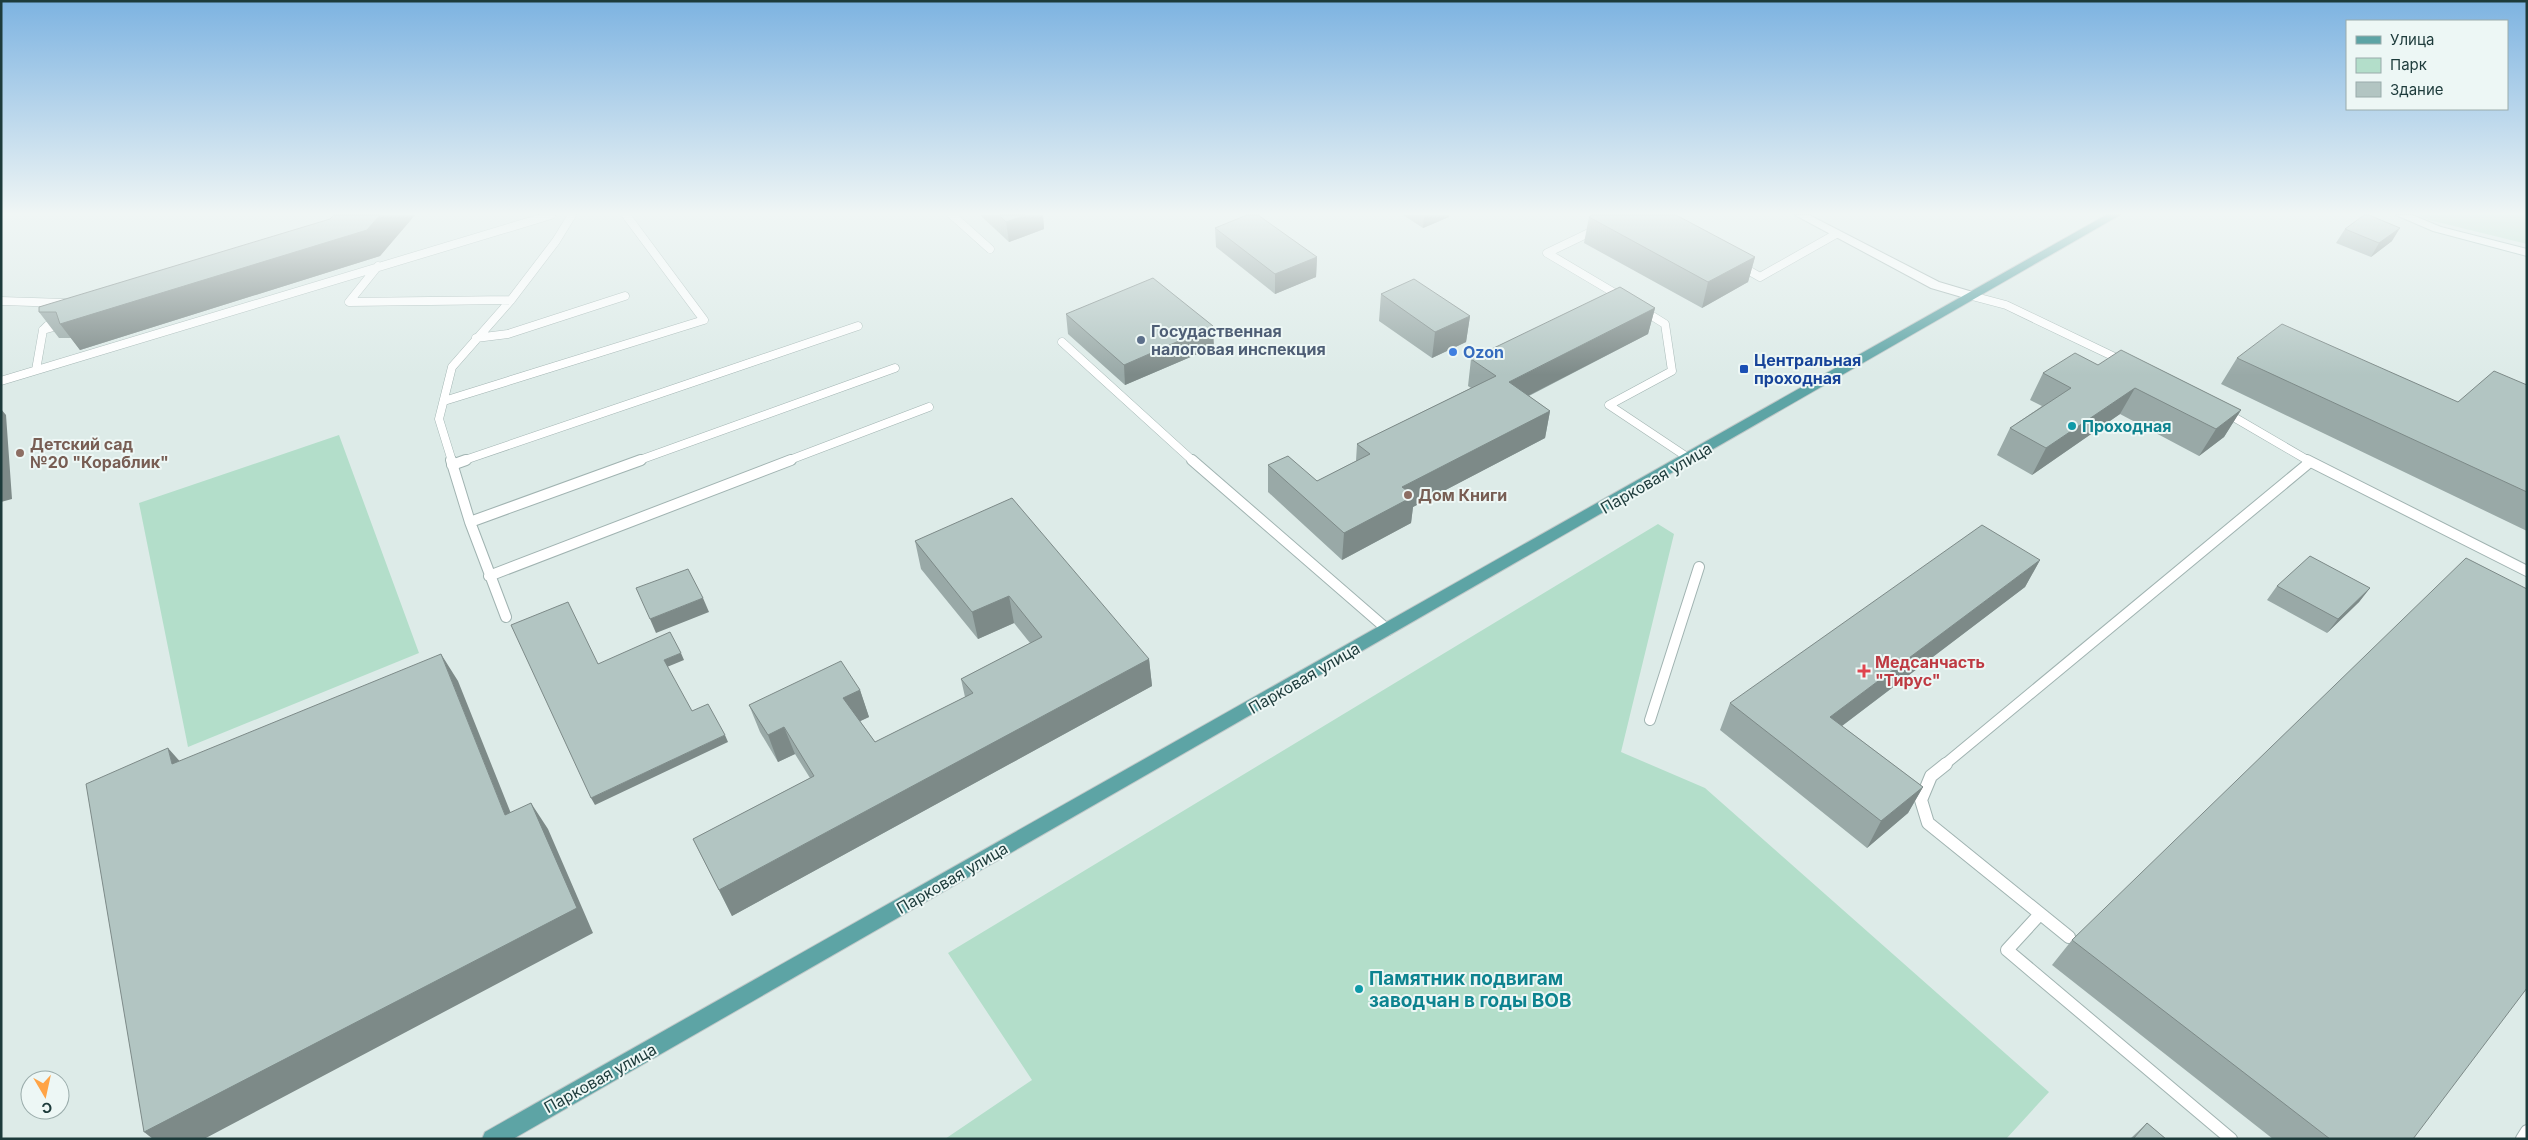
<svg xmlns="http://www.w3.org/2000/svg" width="2528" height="1140" font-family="Inter,sans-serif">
	<rect width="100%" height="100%" fill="#ddebe8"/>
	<!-- green -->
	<path fill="#b3deca" d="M 2418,215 L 2527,215 L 2527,244 L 2429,220 Z
		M 339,435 L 419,653 L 188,747 L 139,503 Z
		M 1658,524 L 1674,534 L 1621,752 L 1705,788 L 2049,1092 L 2006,1139 L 945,1139 L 1032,1080 L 948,953 Z"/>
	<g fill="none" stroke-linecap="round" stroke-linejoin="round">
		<!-- lane-far2 casing -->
		<g stroke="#a0b3b1" stroke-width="9">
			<path id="lane-far2" d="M 952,215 L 990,249
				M 1597,229 L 1547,253 L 1623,298
				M 1739,265 L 1760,277 L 1836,234
				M 378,266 L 349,302 L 511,300
				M 1972,296 L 2006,305 L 2125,362
				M 1,301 L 65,303
				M 1641,309 L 1665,324 L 1672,371 L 1609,405 L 1690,459
				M 43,330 L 64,324
				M 476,338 L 508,334 L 625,296
				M 1062,342 L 1193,461
				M 36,370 L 43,330 L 47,326
				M 1,381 L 551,215
				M 444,401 L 704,320 L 626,215
				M 2225,412 L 2309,461
				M 452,461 L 439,419 L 452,367 L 511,300 L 556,241 L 572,215
				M 462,461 L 858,326
				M 637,461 L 895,368
				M 787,461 L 929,407"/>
		</g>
		<!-- lane-far1 casing -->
		<g stroke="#a0b3b1" stroke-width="12">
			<path id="lane-far1" d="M 451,460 L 470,522 L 506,617
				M 1192,460 L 1388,630
				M 2307,460 L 2527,571
				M 452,465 L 466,460
				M 470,522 L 641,460
				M 489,576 L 791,460
				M 1650,720 L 1699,567
				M 1944,765 L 2310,462"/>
		</g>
		<!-- lane casing -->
		<g stroke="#a0b3b1" stroke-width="14">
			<path id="lane" d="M 1946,764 L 1931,776 L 1921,800 L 1928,823 L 2069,937
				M 2040,914 L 2007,950 L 2231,1139
				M 2522,1139 L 2527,1131"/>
		</g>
		<!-- street casing -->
		<g stroke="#a0b3b1" stroke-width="2">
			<path id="street" d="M 1795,215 L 1809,215 L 1939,282 L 1976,293 L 1978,296 L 1972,300 L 1931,288 Z"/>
		</g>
		<!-- secondary casing -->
		<g stroke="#9bb7b4" stroke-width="2">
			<path id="secondary" d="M 2396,215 L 2412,215 L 2441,227 L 2527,249 L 2527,256 L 2433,231 Z"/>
		</g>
		<!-- primary casing -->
		<g stroke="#c0c8c8" stroke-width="2">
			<path id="primary" d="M 2106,215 L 2120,215 L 513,1139 L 482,1139 L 485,1132 Z"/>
		</g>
		<!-- lane-far2 -->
		<use href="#lane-far2" stroke="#fff" stroke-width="8"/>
		<!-- lane-far1 -->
		<use href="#lane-far1" stroke="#fff" stroke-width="10"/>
		<!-- lane -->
		<use href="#lane" stroke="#fff" stroke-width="12"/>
		<!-- street -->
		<use href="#street" fill="#fff" fill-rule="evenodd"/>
		<!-- secondary -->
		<use href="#secondary" fill="#fff" fill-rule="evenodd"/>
		<!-- primary -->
		<use href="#primary" fill="#5da4a5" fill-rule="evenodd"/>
	</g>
	<!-- wall -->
	<path fill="#99a9a7" d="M 334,215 L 415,215 L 380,256 L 80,350 L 71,338 L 59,338 L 39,312 L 330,219 Z
		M 980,215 L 1043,215 L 1044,229 L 1009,242 Z
		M 1403,215 L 1449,215 L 1449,217 L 1423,228 Z
		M 1589,217 L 1755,257 L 1748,282 L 1702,308 L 1584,243 Z
		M 1215,228 L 1317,257 L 1316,277 L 1275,294 L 1216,247 Z
		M 2345,229 L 2392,241 L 2371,257 L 2336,243 Z
		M 1381,294 L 1470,316 L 1466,342 L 1432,358 L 1379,321 Z
		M 1655,308 L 1648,334 L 1529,396 L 1550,411 L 1545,438 L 1413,507 L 1411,523 L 1342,560 L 1268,492 L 1268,465 L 1317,481 L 1356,461 L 1357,444 L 1471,388 L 1468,386 L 1471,359 Z
		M 1066,314 L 1214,347 L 1125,385 L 1068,334 Z
		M 2237,358 L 2458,402 L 2527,385 L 2527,531 L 2221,384 Z
		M 2098,365 L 2241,410 L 2224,437 L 2199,456 L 2120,414 L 2032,475 L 1997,455 L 2010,428 L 2042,406 L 2030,400 L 2043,373 Z
		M 915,541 L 1149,659 L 1152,686 L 732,916 L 693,839 L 810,778 L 795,754 L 778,762 L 760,732 L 749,705 L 860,690 L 869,717 L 860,721 L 875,742 L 965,697 L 961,679 L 1030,643 L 1014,623 L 978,639 L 921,569 Z
		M 2040,560 L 2025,587 L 1842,726 L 1923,787 L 1908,813 L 1867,848 L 1720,730 L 1730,703 Z
		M 2277,586 L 2370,588 L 2359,602 L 2327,633 L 2267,600 Z
		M 2072,940 L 2413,1139 L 2273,1139 L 2052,965 Z
		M 2147,1123 L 2166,1139 L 2130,1139 Z"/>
	<!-- shaded-wall -->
	<path fill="#7d8a88" d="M 380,215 L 415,215 L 380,256 L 80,350 L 60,324 Z
		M 1026,215 L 1043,215 L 1044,229 L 1009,242 L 1006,222 Z
		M 1424,215 L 1449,215 L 1449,217 L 1423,228 Z
		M 2400,228 L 2392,241 L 2371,257 L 2379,243 Z
		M 1317,257 L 1316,277 L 1275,294 L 1275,274 Z
		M 1755,257 L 1748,282 L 1702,308 L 1708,282 Z
		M 1655,308 L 1648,334 L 1504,408 L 1509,382 Z
		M 1470,316 L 1466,342 L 1432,358 L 1435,332 Z
		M 1213,326 L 1214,347 L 1125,385 L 1124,365 Z
		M 2135,388 L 2120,414 L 2032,475 L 2046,448 Z
		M 1,409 L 6,415 L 12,499 L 1,502 Z
		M 2241,410 L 2224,437 L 2199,456 L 2216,429 Z
		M 1550,411 L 1545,438 L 1413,507 L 1411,523 L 1342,560 L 1344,533 L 1402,487 Z
		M 2040,560 L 2025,587 L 1818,744 L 1830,717 Z
		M 2370,588 L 2359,602 L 2327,633 L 2338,619 Z
		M 1009,596 L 1014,623 L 978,639 L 972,612 Z
		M 703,598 L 709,612 L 656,633 L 650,619 Z
		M 681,653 L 684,660 L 667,667 L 664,660 Z
		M 441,654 L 458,681 L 522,841 L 505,815 Z
		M 1149,659 L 1152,686 L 732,916 L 719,890 Z
		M 860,690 L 869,717 L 852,725 L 843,698 Z
		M 784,727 L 795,754 L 778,762 L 768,735 Z
		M 725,735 L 728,742 L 595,805 L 591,798 Z
		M 168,748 L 192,775 L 172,764 Z
		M 1923,787 L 1908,813 L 1867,848 L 1881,821 Z
		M 531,803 L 548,829 L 593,933 L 204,1139 L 153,1139 L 144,1132 Z"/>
	<!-- building -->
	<path fill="#b2c5c2" stroke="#7d8a88" d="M 334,215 L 380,215 L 367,230 L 60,324 L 56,312 L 39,312 L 39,307 L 330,219 Z
		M 999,215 L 1026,215 L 1006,222 Z
		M 1247,215 L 1258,215 L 1317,257 L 1275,274 L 1215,228 Z
		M 1592,215 L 1676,215 L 1755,257 L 1708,282 L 1589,217 Z
		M 2364,215 L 2369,215 L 2400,228 L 2379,243 L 2345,229 Z
		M 1153,278 L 1213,326 L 1124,365 L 1066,314 Z
		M 1414,279 L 1470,316 L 1435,332 L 1381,294 Z
		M 1620,287 L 1655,308 L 1509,382 L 1550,411 L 1402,487 L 1414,496 L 1344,533 L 1268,465 L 1288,456 L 1317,481 L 1370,454 L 1357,444 L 1496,376 L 1471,359 Z
		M 2282,324 L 2458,402 L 2494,371 L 2527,385 L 2527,492 L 2237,358 Z
		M 2121,350 L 2241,410 L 2216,429 L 2135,388 L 2046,448 L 2010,428 L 2071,388 L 2043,373 L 2075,353 L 2098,365 Z
		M 1012,498 L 1149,659 L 719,890 L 693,839 L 814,776 L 784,727 L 768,735 L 749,705 L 841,661 L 860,690 L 843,698 L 875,742 L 973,693 L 961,679 L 1042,637 L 1009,596 L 972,612 L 915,541 Z
		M 1982,525 L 2040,560 L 1830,717 L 1923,787 L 1881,821 L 1730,703 Z
		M 2310,556 L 2370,588 L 2338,619 L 2277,586 Z
		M 2466,558 L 2527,589 L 2527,988 L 2413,1139 L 2330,1139 L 2072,940 Z
		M 688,569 L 703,598 L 650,619 L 636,588 Z
		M 568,602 L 598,664 L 670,632 L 681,653 L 664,660 L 692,711 L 708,704 L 725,735 L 591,798 L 511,625 Z
		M 441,654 L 505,815 L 531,803 L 577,908 L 144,1132 L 86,784 L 168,748 L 172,764 Z
		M 2147,1123 L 2166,1139 L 2133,1139 Z"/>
	<!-- sky -->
	<linearGradient id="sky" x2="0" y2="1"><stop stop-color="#7db3e1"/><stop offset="0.57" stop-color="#f0f6f5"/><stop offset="1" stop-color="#f0f6f5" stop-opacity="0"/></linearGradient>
	<rect width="2528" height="375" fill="url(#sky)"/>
	<!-- markers -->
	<circle fill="#5c6f8a" stroke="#edf7f5" stroke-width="2" cx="1141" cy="340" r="5"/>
	<circle fill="#3f7fe0" stroke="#edf7f5" stroke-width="2" cx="1453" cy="352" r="5"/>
	<rect fill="#1a4fb4" stroke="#edf7f5" stroke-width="2" x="1739" y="364" width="10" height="10" rx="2.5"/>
	<g fill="#0f9aa8" stroke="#edf7f5" stroke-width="2">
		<circle cx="2072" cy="426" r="5"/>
		<circle cx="1359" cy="989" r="5"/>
	</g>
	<g fill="#8d6e63" stroke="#edf7f5" stroke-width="2">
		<circle cx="20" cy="453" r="5"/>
		<circle cx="1408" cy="495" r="5"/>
	</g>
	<path fill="#e0444e" stroke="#edf7f5" stroke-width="2" d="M1861.5 663.5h5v5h5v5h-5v5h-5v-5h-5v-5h5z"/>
	<g text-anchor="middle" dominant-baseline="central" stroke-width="4" stroke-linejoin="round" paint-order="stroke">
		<!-- service labels -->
		<g font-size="16" font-weight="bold" fill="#4e5e75" stroke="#edf7f5" text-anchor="start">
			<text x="1151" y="331">Госудаственная<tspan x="1151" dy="18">налоговая инспекция</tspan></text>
		</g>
		<!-- shop labels -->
		<g font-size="16" font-weight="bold" fill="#366cbe" stroke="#edf7f5" text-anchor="start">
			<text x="1463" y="352">Ozon</text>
		</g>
		<!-- transit labels -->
		<g font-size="16" font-weight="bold" fill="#164399" stroke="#edf7f5" text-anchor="start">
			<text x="1754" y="360">Центральная<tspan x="1754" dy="18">проходная</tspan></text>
		</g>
		<!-- culture labels -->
		<g font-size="16" font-weight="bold" fill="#0d838f" stroke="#edf7f5" text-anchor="start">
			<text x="2082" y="426">Проходная</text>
		</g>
		<!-- education labels -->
		<g font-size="16" font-weight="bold" fill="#785e54" stroke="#edf7f5" text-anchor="start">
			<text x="30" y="444">Детский сад<tspan x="30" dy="18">№20 "Кораблик"</tspan></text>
			<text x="1418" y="495">Дом Книги</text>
		</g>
		<!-- street labels -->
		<g font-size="16" fill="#1d3b3b" stroke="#edf7f5">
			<text transform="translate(1656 478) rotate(-30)">Парковая улица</text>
			<text transform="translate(1304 678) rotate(-30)">Парковая улица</text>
			<text transform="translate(952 878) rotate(-30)">Парковая улица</text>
			<text transform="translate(600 1078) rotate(-29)">Парковая улица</text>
		</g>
		<!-- health labels -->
		<g font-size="16" font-weight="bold" fill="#be3a42" stroke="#edf7f5" text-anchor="start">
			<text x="1875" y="662">Медсанчасть<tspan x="1875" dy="18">"Тирус"</tspan></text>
		</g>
		<!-- near-culture labels -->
		<g font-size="19" font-weight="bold" fill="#0d838f" stroke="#edf7f5" text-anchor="start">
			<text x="1369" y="978">Памятник подвигам<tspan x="1369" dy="22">заводчан в годы ВОВ</tspan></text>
		</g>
	</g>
	<!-- border -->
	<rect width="2528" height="1140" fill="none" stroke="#1d3b3b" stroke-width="5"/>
	<!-- legend -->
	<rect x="2346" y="20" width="162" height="90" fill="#edf7f5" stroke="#9aacab"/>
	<rect x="2356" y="36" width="25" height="8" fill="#5da4a5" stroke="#9aacab"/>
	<text x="2390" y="45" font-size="15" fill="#1d3b3b">Улица</text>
	<rect x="2356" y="58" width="25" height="15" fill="#b3deca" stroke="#9aacab"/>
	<text x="2390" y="70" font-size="15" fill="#1d3b3b">Парк</text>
	<rect x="2356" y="82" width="25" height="15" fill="#b2c5c2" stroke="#9aacab"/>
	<text x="2390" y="95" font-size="15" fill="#1d3b3b">Здание</text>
	<!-- north arrow -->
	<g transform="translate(45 1095) rotate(171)"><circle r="24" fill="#edf7f5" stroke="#9aacab"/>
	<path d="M0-4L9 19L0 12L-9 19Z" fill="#ffa446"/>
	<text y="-8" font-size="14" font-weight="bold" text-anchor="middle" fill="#1d3b3b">С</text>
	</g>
</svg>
